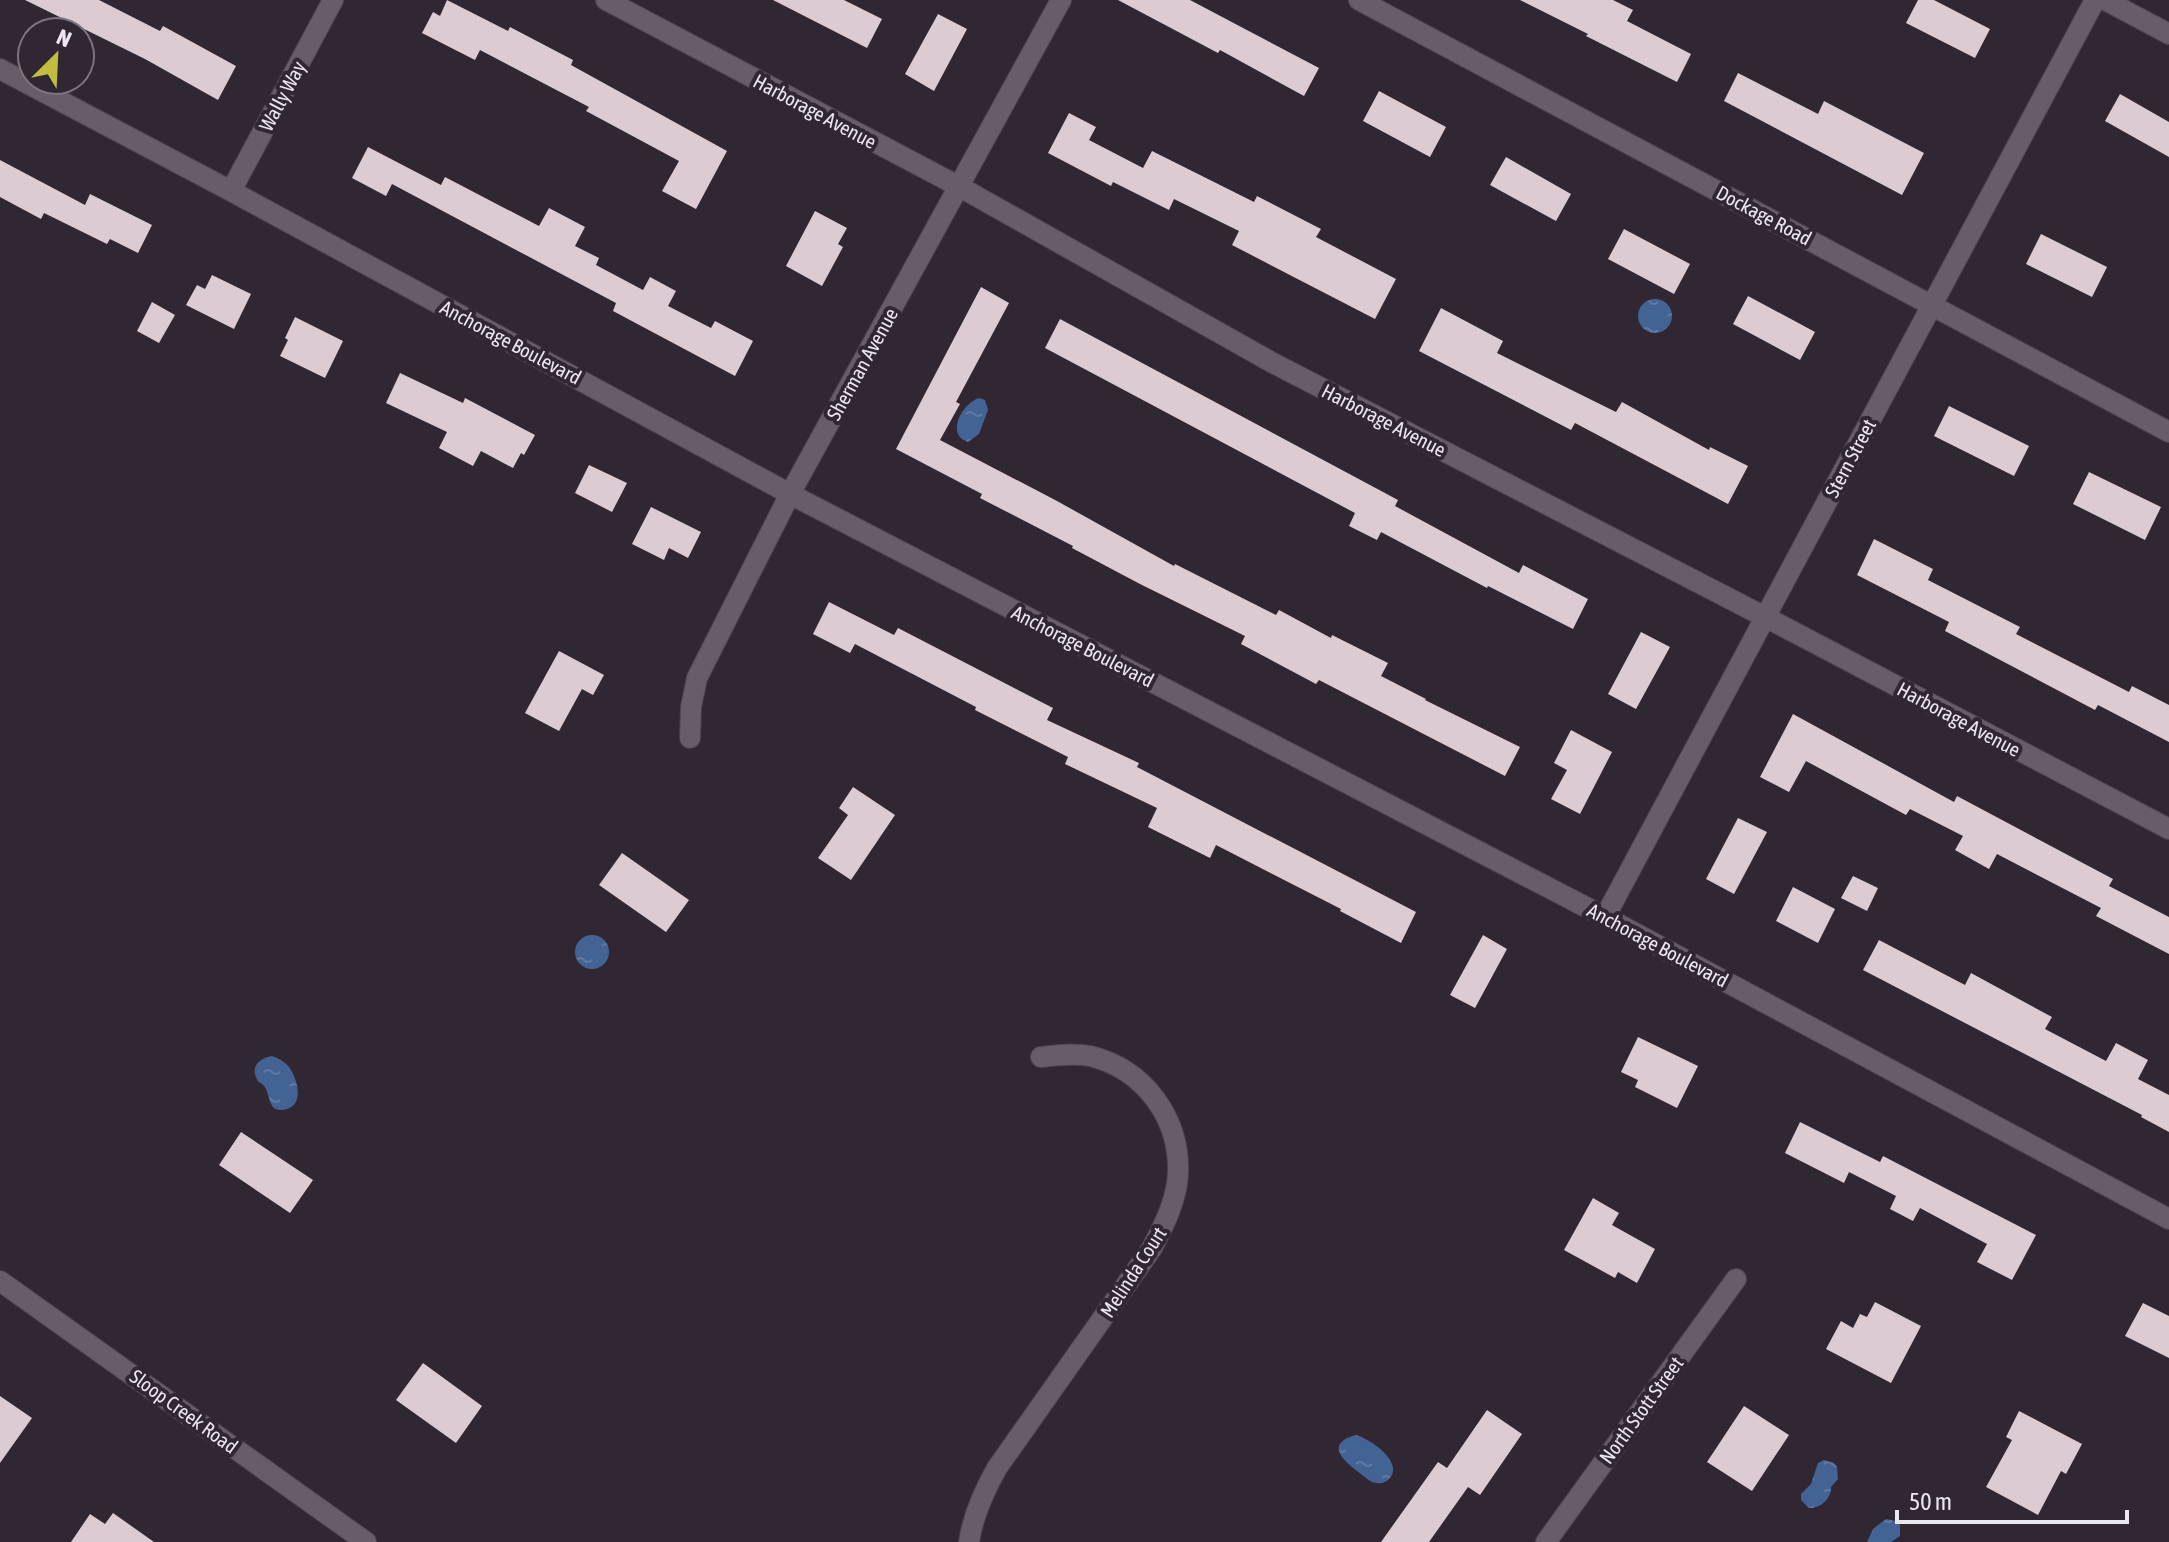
<svg xmlns="http://www.w3.org/2000/svg" width="2169" height="1542" font-family="'Asap Condensed',sans-serif">
	<defs>
		<pattern id="water-ripples" width="26" height="14" patternUnits="userSpaceOnUse" patternTransform="scale(2)"><rect width="26" height="14" fill="#446395"/><path d="M2 4q2-2 4 0t4 0M15 11q2-2 4 0t4 0" fill="none" stroke="#5f79a4"/></pattern>
	</defs>
	<rect width="100%" height="100%" fill="#302732"/>
	<!-- water -->
	<path fill="url(#water-ripples)" d="M1638 316a17 17 0 1 1 34 0a17 17 0 1 1-34 0Z
		M 979,398 L 985,400 L 988,410 L 979,434 L 968,442 C 944,434 964,402 979,398 Z
		M575 952a17 17 0 1 1 34 0a17 17 0 1 1-34 0Z
		M 272,1056 C 278,1058 284,1061 288,1066 C 297,1076 305,1104 287,1109 C 267,1115 271,1094 264,1086 C 259,1080 259,1085 256,1077 C 251,1065 261,1058 272,1056 Z
		M 1356,1435 C 1370,1439 1405,1462 1389,1479 C 1386,1482 1382,1484 1377,1483 C 1371,1483 1366,1478 1361,1474 C 1346,1463 1322,1444 1356,1435 Z
		M 1824,1460 L 1834,1463 L 1837,1467 L 1838,1479 L 1831,1487 C 1832,1498 1820,1509 1809,1508 L 1801,1500 L 1801,1494 L 1811,1484 L 1818,1463 Z
		M 1886,1519 L 1896,1521 L 1900,1525 L 1900,1536 L 1891,1542 L 1867,1542 L 1873,1529 Z"/>
	<!-- building -->
	<path fill="#ddcbd3" d="M 25,0 L 99,0 L 160,31 L 163,26 L 236,66 L 218,100 L 145,59 Z
		M 447,0 L 508,31 L 510,27 L 573,60 L 571,65 L 727,151 L 696,209 L 662,191 L 679,161 L 586,111 L 589,107 L 480,50 L 475,60 L 422,33 L 433,12 L 440,16 Z
		M 773,0 L 844,0 L 882,19 L 867,48 Z
		M 1118,0 L 1190,0 L 1319,68 L 1304,96 L 1220,50 L 1218,53 Z
		M 1520,0 L 1613,0 L 1633,10 L 1627,21 L 1691,54 L 1677,82 L 1586,36 L 1588,34 Z
		M 1918,0 L 1934,0 L 1990,29 L 1975,58 L 1906,23 Z
		M 938,14 L 967,29 L 934,91 L 905,74 Z
		M 1738,73 L 1818,114 L 1824,101 L 1924,153 L 1902,195 L 1724,101 Z
		M 1379,91 L 1446,127 L 1430,157 L 1363,121 Z
		M 2120,94 L 2169,122 L 2169,157 L 2105,121 Z
		M 1069,113 L 1096,127 L 1089,140 L 1143,168 L 1152,151 L 1254,202 L 1257,196 L 1321,229 L 1316,237 L 1396,279 L 1375,319 L 1232,245 L 1239,231 L 1174,199 L 1169,210 L 1113,182 L 1111,186 L 1048,153 Z
		M 368,147 L 441,185 L 445,177 L 539,226 L 549,208 L 585,227 L 575,246 L 599,258 L 596,265 L 643,290 L 650,277 L 676,291 L 668,306 L 711,328 L 715,321 L 753,341 L 735,376 L 613,311 L 616,303 L 392,184 L 386,196 L 352,178 Z
		M 1506,157 L 1571,194 L 1556,221 L 1490,185 Z
		M 0,160 L 85,205 L 90,194 L 152,225 L 138,253 L 110,239 L 107,244 L 44,213 L 41,219 L 0,197 Z
		M 815,211 L 847,228 L 838,244 L 843,247 L 822,286 L 786,266 Z
		M 1624,229 L 1690,264 L 1674,294 L 1608,259 Z
		M 2041,234 L 2107,267 L 2092,297 L 2026,264 Z
		M 212,275 L 251,294 L 234,329 L 186,305 L 197,285 L 205,289 Z
		M 981,287 L 1009,303 L 956,402 L 960,404 L 940,440 L 1057,501 L 1174,566 L 1175,564 L 1276,615 L 1279,610 L 1331,638 L 1332,635 L 1388,663 L 1381,676 L 1426,699 L 1425,700 L 1520,747 L 1505,776 L 1319,680 L 1316,684 L 1241,644 L 1245,636 L 1140,584 L 1072,548 L 1073,546 L 980,498 L 982,494 L 896,449 Z
		M 1748,296 L 1815,332 L 1800,360 L 1733,324 Z
		M 152,302 L 175,315 L 159,343 L 137,331 Z
		M 1441,308 L 1503,341 L 1497,353 L 1616,412 L 1622,402 L 1709,450 L 1710,447 L 1748,466 L 1728,504 L 1575,423 L 1571,430 L 1419,351 Z
		M 295,317 L 343,341 L 325,378 L 280,356 L 288,340 L 285,338 Z
		M 1060,319 L 1398,500 L 1395,506 L 1519,573 L 1523,565 L 1588,599 L 1573,629 L 1488,586 L 1487,588 L 1381,532 L 1377,540 L 1349,526 L 1355,513 L 1045,348 Z
		M 400,373 L 463,403 L 465,398 L 535,435 L 524,455 L 521,453 L 513,468 L 481,451 L 473,466 L 439,448 L 447,432 L 386,403 Z
		M 1949,406 L 2029,446 L 2014,476 L 1934,436 Z
		M 589,465 L 627,483 L 612,512 L 575,493 Z
		M 2089,472 L 2161,507 L 2145,540 L 2073,504 Z
		M 651,507 L 701,532 L 688,558 L 669,548 L 664,560 L 632,544 Z
		M 1874,539 L 1933,569 L 1928,580 L 2020,627 L 2016,634 L 2129,692 L 2132,686 L 2169,705 L 2169,742 L 2098,705 L 2095,710 L 1945,631 L 1949,622 L 1857,575 Z
		M 829,602 L 894,635 L 898,628 L 1053,708 L 1047,720 L 1139,763 L 1137,767 L 1416,912 L 1401,943 L 1340,911 L 1341,909 L 1216,845 L 1210,858 L 1148,827 L 1157,808 L 1065,764 L 1068,757 L 975,710 L 976,707 L 855,644 L 850,653 L 813,634 Z
		M 1641,632 L 1670,647 L 1636,709 L 1608,694 Z
		M 559,651 L 604,675 L 593,695 L 582,689 L 559,731 L 525,713 Z
		M 1793,714 L 1954,802 L 1957,796 L 2113,879 L 2109,886 L 2169,917 L 2169,954 L 2096,916 L 2101,908 L 1997,854 L 1989,869 L 1955,850 L 1963,836 L 1910,809 L 1906,815 L 1806,761 L 1789,792 L 1760,777 Z
		M 1571,730 L 1612,752 L 1580,814 L 1551,799 L 1567,770 L 1554,763 Z
		M 853,787 L 895,815 L 851,880 L 818,858 L 848,815 L 839,808 Z
		M 1738,818 L 1767,832 L 1734,894 L 1706,879 Z
		M 622,853 L 689,900 L 666,932 L 599,885 Z
		M 1853,876 L 1878,888 L 1867,911 L 1841,898 Z
		M 1793,887 L 1835,909 L 1818,943 L 1776,921 Z
		M 1483,935 L 1507,949 L 1475,1008 L 1450,995 Z
		M 1879,940 L 1965,985 L 1971,973 L 2052,1017 L 2045,1029 L 2106,1061 L 2116,1043 L 2148,1060 L 2138,1079 L 2169,1095 L 2169,1132 L 2141,1117 L 2142,1115 L 1863,970 Z
		M 1638,1037 L 1698,1066 L 1677,1108 L 1635,1087 L 1638,1080 L 1621,1072 Z
		M 1800,1122 L 1880,1162 L 1883,1156 L 2036,1235 L 2012,1280 L 1977,1262 L 1987,1244 L 1920,1208 L 1913,1221 L 1890,1209 L 1896,1196 L 1849,1172 L 1844,1183 L 1785,1153 Z
		M 241,1132 L 313,1180 L 290,1213 L 219,1165 Z
		M 1593,1198 L 1619,1213 L 1612,1225 L 1655,1249 L 1637,1283 L 1618,1272 L 1615,1278 L 1564,1250 Z
		M 1875,1302 L 1921,1326 L 1891,1383 L 1826,1349 L 1841,1321 L 1853,1328 L 1860,1314 L 1867,1317 Z
		M 2143,1303 L 2169,1316 L 2169,1358 L 2125,1336 Z
		M 423,1363 L 482,1406 L 456,1443 L 396,1400 Z
		M 0,1396 L 32,1418 L 0,1463 Z
		M 1744,1406 L 1789,1435 L 1752,1491 L 1707,1462 Z
		M 1487,1410 L 1522,1434 L 1480,1495 L 1468,1487 L 1429,1542 L 1381,1542 L 1438,1462 L 1447,1468 Z
		M 2019,1411 L 2082,1444 L 2066,1474 L 2061,1471 L 2038,1515 L 1986,1487 L 2012,1440 L 2006,1437 Z
		M 113,1513 L 154,1542 L 71,1542 L 90,1514 L 105,1524 Z"/>
	<g fill="none" stroke-linecap="round" stroke-linejoin="round">
		<!-- minor casing -->
		<g stroke="#4b434d" stroke-width="22">
			<path id="minor" d="M 606,0 L 960,187 L 1273,363 L 1767,618 L 2169,829
				M 1359,0 L 2169,432
				M 2105,0 L 2169,34
				M 0,69 L 231,191 L 790,494 L 1605,917 L 2169,1219
				M 231,191 L 333,0
				M 690,738 L 691,707 L 697,678 L 790,494 L 1061,0
				M 1605,917 C 1770,612 1931,305 2095,0
				M 969,1542 C 973,1515 984,1491 997,1468 L 1152,1248 C 1164,1225 1177,1200 1178,1173 C 1180,1118 1144,1069 1090,1056 C 1074,1053 1057,1055 1041,1057
				M 1546,1542 L 1736,1279"/>
		</g>
		<!-- tertiary casing -->
		<g stroke="#4b434d" stroke-width="22">
			<path id="tertiary" d="M 0,1281 L 366,1542"/>
		</g>
		<!-- minor -->
		<use href="#minor" stroke="#665d69" stroke-width="20"/>
		<!-- tertiary -->
		<use href="#tertiary" stroke="#665d69" stroke-width="20"/>
	</g>
	<g text-anchor="middle" dominant-baseline="central" stroke-width="8" stroke-linejoin="round" paint-order="stroke">
		<!-- street labels -->
		<g font-size="20" fill="#ece6ee" stroke="#302732">
			<text transform="translate(282 96) rotate(-62)">Wally Way</text>
			<text transform="translate(815 111) rotate(28)">Harborage Avenue</text>
			<text transform="translate(1764 215) rotate(28)">Dockage Road</text>
			<text transform="translate(511 342) rotate(28)">Anchorage Boulevard</text>
			<text transform="translate(862 364) rotate(-61)">Sherman Avenue</text>
			<text transform="translate(1384 420) rotate(27)">Harborage Avenue</text>
			<text transform="translate(1850 458) rotate(-62)">Stern Street</text>
			<text transform="translate(1083 646) rotate(27)">Anchorage Boulevard</text>
			<text transform="translate(1959 719) rotate(28)">Harborage Avenue</text>
			<text transform="translate(1658 945) rotate(28)">Anchorage Boulevard</text>
			<text transform="translate(1133 1272) rotate(-57)">Melinda Court</text>
			<text transform="translate(1641 1410) rotate(-54)">North Stott Street</text>
			<text transform="translate(184 1411) rotate(36)">Sloop Creek Road</text>
		</g>
	</g>
	<!-- north arrow -->
	<g transform="translate(56 56) rotate(24)"><circle r="38" fill="#302732" stroke="#7b737d" stroke-width="2"/>
	<path d="M0-6L14 30L0 20L-14 30Z" fill="#c2bd3f"/>
	<text y="-12" font-size="22" font-weight="bold" text-anchor="middle" fill="#ece6ee">N</text>
	</g>
	<!-- scale -->
	<path d="M1897 1510v12h230v-12" fill="none" stroke="#ece6ee" stroke-width="4"/>
	<text x="1909" y="1510" font-size="24" fill="#ece6ee" stroke="#302732" stroke-width="6" paint-order="stroke">50 m</text>
</svg>
